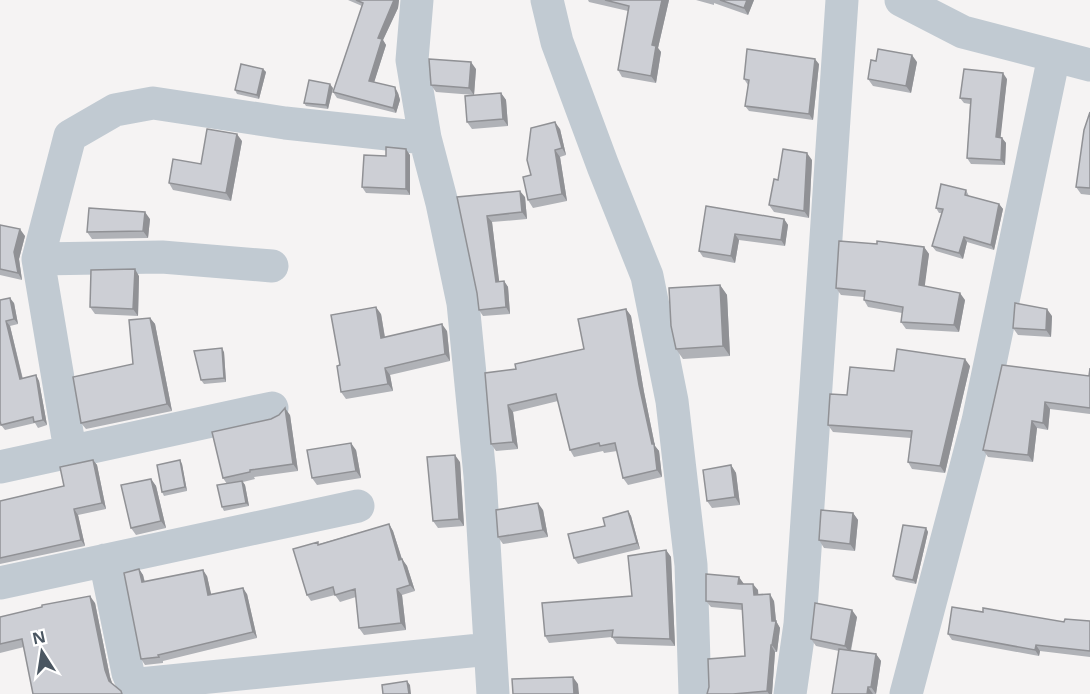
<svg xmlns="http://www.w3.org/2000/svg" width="1090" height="694" font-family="'Noto Sans',sans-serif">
	<rect width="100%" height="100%" fill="#f5f3f3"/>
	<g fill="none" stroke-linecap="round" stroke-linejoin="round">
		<!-- minor -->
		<path stroke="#c1cad2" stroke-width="33" d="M 417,0 L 412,60 L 425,138 L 442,203 L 463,303 L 480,476 L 493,694
			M 547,0 L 557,42 L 603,166 L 647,276 L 672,401 L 691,565 L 695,694
			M 901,0 L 963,32 L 1090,65
			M 38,259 L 162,257 L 272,266
			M 70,450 L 38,259 L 70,136 L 115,110 L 153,103 L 285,123 L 425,138
			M 0,467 L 272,408
			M 105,560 L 128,673 L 131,680 L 140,684 L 490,649
			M 0,583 L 358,506
			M 790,694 L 800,624 L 842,0
			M 906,694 L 978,421 L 1054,56"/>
	</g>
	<!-- wall -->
	<path fill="#b0b2b7" d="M 348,0 L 399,0 L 398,8 L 383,40 L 386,45 L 374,82 L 398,93 L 400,100 L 396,113 L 337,98 L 333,92 L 362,6 Z
		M 588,0 L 669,0 L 658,48 L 661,52 L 656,83 L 622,77 L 618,70 L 628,11 L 589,2 Z
		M 696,0 L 754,0 L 748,15 L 714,3 L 714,5 Z
		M 917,62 L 911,93 L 873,86 L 868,79 Z
		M 819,64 L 813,120 L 749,111 L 745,106 L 748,85 L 744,79 Z
		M 263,69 L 266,72 L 259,99 L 237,94 L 235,90 Z
		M 476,69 L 474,95 L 436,92 L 431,85 Z
		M 1007,79 L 1000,137 L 1002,138 L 1006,143 L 1005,165 L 971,164 L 967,158 L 970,104 L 964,103 L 960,98 Z
		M 333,88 L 328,109 L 306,106 L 304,103 Z
		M 501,93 L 506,100 L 508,126 L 472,129 L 467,122 Z
		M 1090,112 L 1090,195 L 1081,194 L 1076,187 Z
		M 560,129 L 566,155 L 560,157 L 567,201 L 533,208 L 528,200 L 531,175 Z
		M 242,141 L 231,201 L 173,190 L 169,183 Z
		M 410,155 L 410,195 L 366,193 L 362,187 L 386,156 Z
		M 812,160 L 809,218 L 774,212 L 769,205 L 778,180 Z
		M 966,190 L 969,196 L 999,204 L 1003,209 L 994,250 L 967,242 L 963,259 L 936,251 L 932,246 L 942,213 L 939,213 L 936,208 Z
		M 457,197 L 525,197 L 527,219 L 492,222 L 499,282 L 504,281 L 508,287 L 510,314 L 483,316 L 479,310 L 477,293 Z
		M 706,206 L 784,219 L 788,225 L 785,246 L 739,240 L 735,263 L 703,257 L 699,251 Z
		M 150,219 L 148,238 L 92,239 L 87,232 Z
		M 0,225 L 25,236 L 19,259 L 22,280 L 0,275 Z
		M 924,247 L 929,254 L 924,286 L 965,300 L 959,332 L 906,329 L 901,322 L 902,313 L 868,307 L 864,300 L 864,297 L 841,295 L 836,288 Z
		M 139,276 L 138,316 L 95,314 L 90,307 Z
		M 720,285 L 727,295 L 730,356 L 683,359 L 676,349 Z
		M 0,300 L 14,303 L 18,324 L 10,326 L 23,379 L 36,375 L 39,381 L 47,425 L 38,428 L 35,423 L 5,430 L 1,425 Z
		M 626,309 L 631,316 L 644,392 L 655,446 L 659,451 L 662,477 L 628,485 L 623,478 L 617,451 L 604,453 L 603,451 L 574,457 L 570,450 L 558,401 L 513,412 L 518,449 L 496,451 L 491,444 L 516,369 L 584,349 Z
		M 381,314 L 385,337 L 447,331 L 450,361 L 390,375 L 393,391 L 346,399 L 341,392 L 340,365 Z
		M 1052,316 L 1051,337 L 1018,335 L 1013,328 Z
		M 150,318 L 155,324 L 172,411 L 86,429 L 81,423 L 133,364 Z
		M 224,352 L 226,382 L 204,384 L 201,380 Z
		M 1002,365 L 1089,376 L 1090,368 L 1090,414 L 1050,409 L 1048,430 L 1037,428 L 1033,462 L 988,457 L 983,450 Z
		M 970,366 L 945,473 L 912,469 L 908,462 L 911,438 L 833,432 L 828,425 L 847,395 L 894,371 Z
		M 290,415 L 298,471 L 254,477 L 255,479 L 243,482 L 245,485 L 249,506 L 224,511 L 222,507 L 227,484 L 223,478 Z
		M 356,450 L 361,478 L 317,485 L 312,478 Z
		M 93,460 L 97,465 L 106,509 L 78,515 L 85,546 L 0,564 L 0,501 L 64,486 Z
		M 460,462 L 464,526 L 438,528 L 433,521 Z
		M 182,464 L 187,491 L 164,496 L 162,492 Z
		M 731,465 L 736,473 L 740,505 L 712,508 L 707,501 Z
		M 151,479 L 156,486 L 166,528 L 136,535 L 131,528 Z
		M 543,510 L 548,537 L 503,544 L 498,537 Z
		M 628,511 L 631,516 L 640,549 L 578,564 L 574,558 L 605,526 Z
		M 853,513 L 858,520 L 855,551 L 824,548 L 819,540 Z
		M 389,524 L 393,531 L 402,559 L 407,566 L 415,591 L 402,595 L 406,630 L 364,635 L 359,628 L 356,597 L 340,602 L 335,595 L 311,601 L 307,595 L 319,544 Z
		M 926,528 L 928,532 L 916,584 L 896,580 L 893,576 Z
		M 666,550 L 671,557 L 675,646 L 617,644 L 612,637 L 549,643 L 545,636 L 632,596 Z
		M 139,569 L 143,575 L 145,582 L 207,576 L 211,595 L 247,594 L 257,638 L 163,661 L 163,663 L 145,665 L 141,659 Z
		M 744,584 L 758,590 L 758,595 L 774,601 L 776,621 L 780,628 L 777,652 L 775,652 L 772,694 L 707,694 L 745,656 L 743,610 L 711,607 L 706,601 Z
		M 95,603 L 110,677 L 112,684 L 24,647 L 0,653 L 0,617 Z
		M 983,612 L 1064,622 L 1090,621 L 1090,657 L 1040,651 L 1039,656 L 952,640 L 948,634 Z
		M 857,617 L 851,651 L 876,654 L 881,661 L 876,694 L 832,694 L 839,651 L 816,646 L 811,639 Z"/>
	<!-- shaded-wall -->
	<path fill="#909195" d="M 394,0 L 399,0 L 398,8 L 383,40 L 386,45 L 373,86 L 369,81 L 378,38 Z
		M 662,0 L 669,0 L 658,48 L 661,52 L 656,83 L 651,76 L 652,45 Z
		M 747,0 L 754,0 L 748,15 L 744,8 Z
		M 912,55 L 917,62 L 911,93 L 906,86 Z
		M 815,59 L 819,64 L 813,120 L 809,114 Z
		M 471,62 L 476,69 L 474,95 L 469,88 Z
		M 263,69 L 266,72 L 259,99 L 257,95 Z
		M 1003,73 L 1007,79 L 1000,143 L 996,137 Z
		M 330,84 L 333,88 L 328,109 L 326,105 Z
		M 395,87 L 398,93 L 400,100 L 396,113 L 393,108 Z
		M 501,93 L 506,100 L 508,126 L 503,119 Z
		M 555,122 L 560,129 L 566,155 L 562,148 Z
		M 237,134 L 242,141 L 231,201 L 226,193 Z
		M 1002,138 L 1006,143 L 1005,165 L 1001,160 Z
		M 406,149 L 410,155 L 410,195 L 406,189 Z
		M 555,150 L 560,157 L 567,201 L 562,194 Z
		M 807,153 L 812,160 L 809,218 L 804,211 Z
		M 520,191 L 525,197 L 527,219 L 522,212 Z
		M 999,204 L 1003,209 L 994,250 L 991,245 Z
		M 145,212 L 150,219 L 148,238 L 143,231 Z
		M 487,216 L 492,222 L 500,288 L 496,282 Z
		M 784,219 L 788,225 L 785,246 L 781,240 Z
		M 20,229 L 25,236 L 19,259 L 22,280 L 18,273 L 14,252 Z
		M 735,234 L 739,240 L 735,263 L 731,256 Z
		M 964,237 L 967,242 L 963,259 L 959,253 Z
		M 924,247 L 929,254 L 924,292 L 919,285 Z
		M 135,269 L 139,276 L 138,316 L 133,309 Z
		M 504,281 L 508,287 L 510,314 L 506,307 Z
		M 720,285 L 727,295 L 730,356 L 723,346 Z
		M 960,293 L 965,300 L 959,332 L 954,325 Z
		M 10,298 L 14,303 L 18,324 L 14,319 Z
		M 376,307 L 381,314 L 386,345 L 381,338 Z
		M 626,309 L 631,316 L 644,392 L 655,446 L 659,451 L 662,477 L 657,470 L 639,385 Z
		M 1047,309 L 1052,316 L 1051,337 L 1046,330 Z
		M 150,318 L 155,324 L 172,411 L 167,404 Z
		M 6,321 L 10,326 L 24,385 L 20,379 Z
		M 442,324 L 447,331 L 450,361 L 445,354 Z
		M 222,348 L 224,352 L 226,382 L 224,378 Z
		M 965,359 L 970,366 L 945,473 L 940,466 Z
		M 385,368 L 390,375 L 393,391 L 388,384 Z
		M 36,375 L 39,381 L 47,425 L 43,420 Z
		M 1045,402 L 1050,409 L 1048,430 L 1043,423 Z
		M 508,405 L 513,412 L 518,449 L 513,442 Z
		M 285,408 L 290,415 L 298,471 L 293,464 Z
		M 1032,421 L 1037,428 L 1033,462 L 1028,455 Z
		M 351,443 L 356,450 L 361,478 L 356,471 Z
		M 455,455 L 460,462 L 464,526 L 459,519 Z
		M 93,460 L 97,465 L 106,509 L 102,503 Z
		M 180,460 L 182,464 L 187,491 L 185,487 Z
		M 731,465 L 736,473 L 740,505 L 735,497 Z
		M 151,479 L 156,486 L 166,528 L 161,521 Z
		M 242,481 L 245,485 L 249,506 L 246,503 Z
		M 538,503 L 543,510 L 548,537 L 543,530 Z
		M 74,509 L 78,515 L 85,546 L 81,540 Z
		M 628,511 L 631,516 L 640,549 L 637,543 Z
		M 853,513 L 858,520 L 855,551 L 850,544 Z
		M 389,524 L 393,531 L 404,566 L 399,560 Z
		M 926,528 L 928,532 L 916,584 L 913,580 Z
		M 666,550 L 671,557 L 675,646 L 670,639 Z
		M 402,559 L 407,566 L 415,591 L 410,585 Z
		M 139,569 L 143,575 L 146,589 L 142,582 Z
		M 203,570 L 207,576 L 213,602 L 208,595 Z
		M 739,577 L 744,584 L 738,584 Z
		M 753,584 L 758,590 L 759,602 L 754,595 Z
		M 243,588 L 247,594 L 257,638 L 253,632 Z
		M 397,589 L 402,595 L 406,630 L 401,623 Z
		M 770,594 L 774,601 L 776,621 L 780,628 L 777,652 L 772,645 Z
		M 90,596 L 95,603 L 110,677 L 114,688 L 109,681 L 105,670 Z
		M 852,610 L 857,617 L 850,653 L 845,646 Z
		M 771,645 L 775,652 L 772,694 L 769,694 L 767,691 Z
		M 1036,645 L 1040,651 L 1039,656 L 1035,650 Z
		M 876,654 L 881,661 L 876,694 L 871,687 Z
		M 573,677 L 578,684 L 579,694 L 574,694 Z
		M 407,681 L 410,685 L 411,694 L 409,694 Z
		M 868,687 L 873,694 L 867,694 Z"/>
	<!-- building -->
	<path fill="#cdcfd5" stroke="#909195" stroke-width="1.5" d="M 356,0 L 394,0 L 378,38 L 382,39 L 369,81 L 395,87 L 396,95 L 393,108 L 333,92 L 363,3 Z
		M 605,0 L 662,0 L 652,45 L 656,46 L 651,76 L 618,70 L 629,6 Z
		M 720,0 L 747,0 L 744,8 Z
		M 747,49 L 815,59 L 809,114 L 745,106 L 749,80 L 744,79 Z
		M 878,49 L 912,55 L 906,86 L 868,79 L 871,60 L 876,61 Z
		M 429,59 L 471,62 L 469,88 L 431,85 Z
		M 241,64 L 263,69 L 257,95 L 235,90 Z
		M 964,69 L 1003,73 L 996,137 L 1002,138 L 1001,160 L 967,158 L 971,99 L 960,98 Z
		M 309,80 L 330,84 L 326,105 L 304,103 Z
		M 501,93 L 503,119 L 467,122 L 465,96 Z
		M 1090,112 L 1090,188 L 1076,187 L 1084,130 Z
		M 555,122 L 562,148 L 555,150 L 562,194 L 528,200 L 523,177 L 531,175 L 527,160 L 531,128 Z
		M 207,129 L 237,134 L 226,193 L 169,183 L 173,159 L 201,164 Z
		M 386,147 L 406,149 L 406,189 L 362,187 L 364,155 L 386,156 Z
		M 783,149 L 807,153 L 804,211 L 769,205 L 774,179 L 778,180 Z
		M 941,184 L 966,190 L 965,195 L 999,204 L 991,245 L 964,237 L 959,253 L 932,246 L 943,209 L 936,208 Z
		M 520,191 L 522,212 L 487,216 L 496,282 L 504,281 L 506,307 L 479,310 L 477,293 L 457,197 Z
		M 706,206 L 784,219 L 781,240 L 735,234 L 731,256 L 699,251 Z
		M 89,208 L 145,212 L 143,231 L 87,232 Z
		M 0,225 L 20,229 L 14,252 L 18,273 L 0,269 Z
		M 839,241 L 877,244 L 877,241 L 924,247 L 919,285 L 960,293 L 954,325 L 901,322 L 903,307 L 864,300 L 865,291 L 836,288 Z
		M 135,269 L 133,309 L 90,307 L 91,270 Z
		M 720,285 L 723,346 L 676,349 L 671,326 L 669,288 Z
		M 10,298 L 14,319 L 6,321 L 20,379 L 36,375 L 43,420 L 34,422 L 33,417 L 1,425 L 0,421 L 0,300 Z
		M 1015,303 L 1047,309 L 1046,330 L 1013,328 Z
		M 376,307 L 381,338 L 442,324 L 445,354 L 385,368 L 388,384 L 341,392 L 337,366 L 340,365 L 331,315 Z
		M 626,309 L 639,385 L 652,444 L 654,444 L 657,470 L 623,478 L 615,443 L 600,446 L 599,443 L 570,450 L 556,394 L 508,405 L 513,442 L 491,444 L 485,373 L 516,369 L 515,364 L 584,349 L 578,319 Z
		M 150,318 L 167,404 L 81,423 L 73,377 L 133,364 L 129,320 Z
		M 222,348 L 224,378 L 201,380 L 194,351 Z
		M 897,349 L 965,359 L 940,466 L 908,462 L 912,431 L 828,425 L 830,394 L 847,395 L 850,367 L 894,371 Z
		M 1002,365 L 1089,376 L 1090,368 L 1090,408 L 1045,402 L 1043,423 L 1032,421 L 1028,455 L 983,450 Z
		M 285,408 L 293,464 L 250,470 L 250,472 L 223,478 L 212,432 L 271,419 L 279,415 Z
		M 351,443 L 356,471 L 312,478 L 307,450 Z
		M 455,455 L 459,519 L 433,521 L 427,457 Z
		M 93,460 L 102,503 L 74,509 L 81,540 L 0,558 L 0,501 L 64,486 L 60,467 Z
		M 180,460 L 185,487 L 162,492 L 157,465 Z
		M 731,465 L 735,497 L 707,501 L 703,470 Z
		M 151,479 L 161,521 L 131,528 L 121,485 Z
		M 242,481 L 246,503 L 222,507 L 217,485 Z
		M 538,503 L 543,530 L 498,537 L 496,510 Z
		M 821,510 L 853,513 L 850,544 L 819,540 Z
		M 628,511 L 637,543 L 574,558 L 568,534 L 605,526 L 603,518 Z
		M 389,524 L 399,560 L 402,559 L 410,585 L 397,589 L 401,623 L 359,628 L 355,589 L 335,595 L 333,587 L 307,595 L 293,549 L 318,542 L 318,545 Z
		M 903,525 L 926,528 L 913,580 L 893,576 Z
		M 666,550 L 670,639 L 612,637 L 613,630 L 545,636 L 542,603 L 632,596 L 628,556 Z
		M 139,569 L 142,582 L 203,570 L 208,595 L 243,588 L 253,632 L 158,655 L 159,657 L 141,659 L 124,573 Z
		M 706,574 L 739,577 L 738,584 L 753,584 L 754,595 L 770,594 L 772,621 L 776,621 L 772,645 L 771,645 L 767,691 L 733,694 L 707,694 L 709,687 L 708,659 L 745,656 L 742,604 L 706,601 Z
		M 90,596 L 105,670 L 109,681 L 121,691 L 122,694 L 33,694 L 22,639 L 0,644 L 0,617 L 42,607 L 42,605 Z
		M 815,603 L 852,610 L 845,646 L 811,639 Z
		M 952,607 L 983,612 L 983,608 L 1064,622 L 1065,619 L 1090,621 L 1090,651 L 1036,645 L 1035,650 L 948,634 Z
		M 839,649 L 876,654 L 871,687 L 868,687 L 867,694 L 832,694 Z
		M 573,677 L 574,694 L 513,694 L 512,679 Z
		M 407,681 L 409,694 L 383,694 L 382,685 Z"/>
	<!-- north arrow -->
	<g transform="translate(42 652) rotate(348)" stroke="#ffffff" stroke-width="4.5" paint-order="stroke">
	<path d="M0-4.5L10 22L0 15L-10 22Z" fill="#4a5661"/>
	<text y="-9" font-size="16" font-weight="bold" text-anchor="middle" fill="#4a5661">N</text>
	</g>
</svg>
